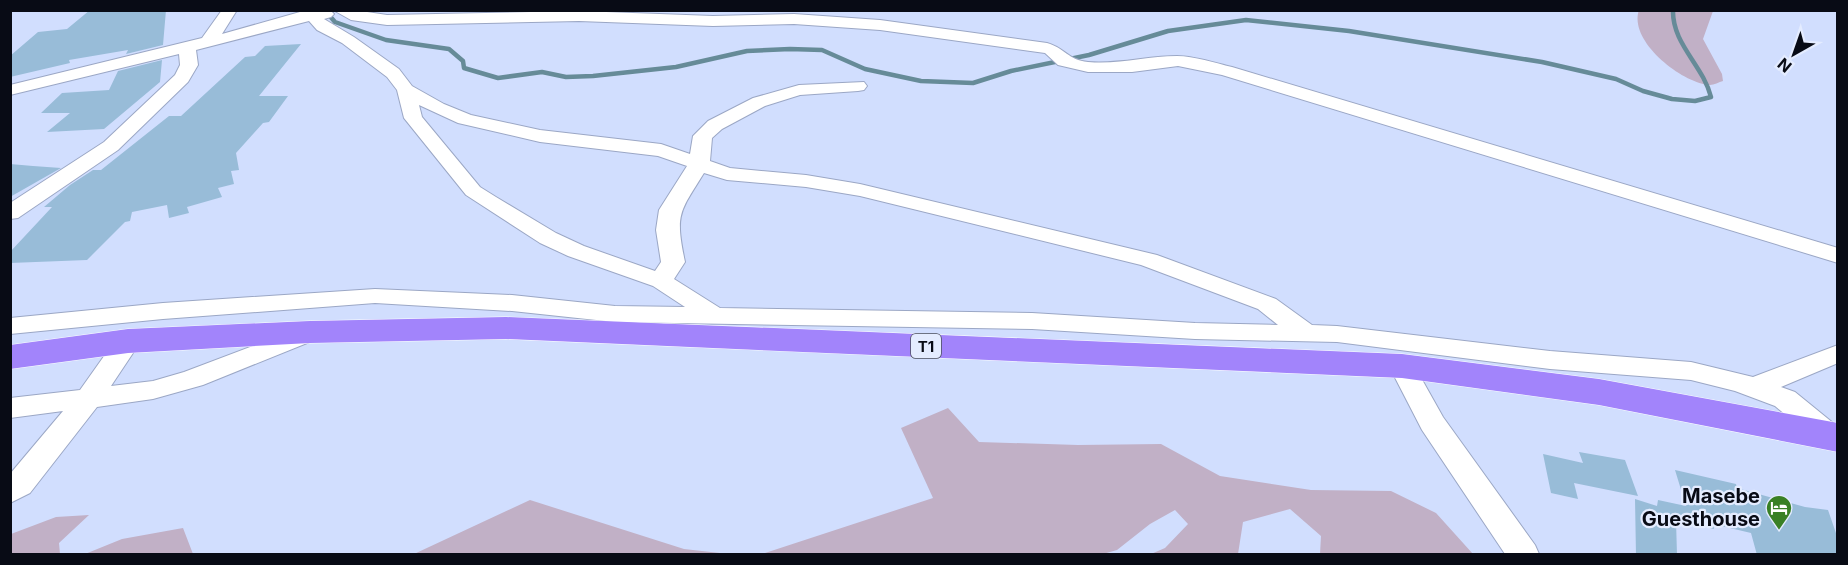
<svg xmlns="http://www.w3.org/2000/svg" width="1848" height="565" font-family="Inter,sans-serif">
	<rect width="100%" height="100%" fill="#d1defe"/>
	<!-- green -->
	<path fill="#c1b0c6" d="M 1639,10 L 1713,11 L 1703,39 L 1722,74 L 1723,81 C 1719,82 1714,85 1710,85 C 1682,83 1628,41 1639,10 Z
		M 948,408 L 979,442 L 1078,445 L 1161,444 L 1220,476 L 1311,490 L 1391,491 L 1436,513 L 1473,554 L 1320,554 L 1321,536 L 1290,509 L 1243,522 L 1238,554 L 1151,554 L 1165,548 L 1188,524 L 1175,510 L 1150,524 L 1117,550 L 1103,554 L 762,554 L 933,498 L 901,428 Z
		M 530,500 L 684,549 L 729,554 L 414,554 Z
		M 89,515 L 59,543 L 60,554 L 11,554 L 11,534 L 56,517 Z
		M 183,528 L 193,554 L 85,554 L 122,539 Z"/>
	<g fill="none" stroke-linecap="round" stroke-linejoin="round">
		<!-- stream -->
		<path stroke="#668b98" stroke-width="4.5" d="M 331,10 L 328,14 L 335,22 L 386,40 L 449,49 L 463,61 L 464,68 L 498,78 L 542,72 L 566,77 L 593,76 L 676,67 L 747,51 L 790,49 L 822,50 L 865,69 L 921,81 L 973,83 L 1011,71 L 1089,55 L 1168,31 L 1246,20 L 1349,31 L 1542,62 L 1616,79 L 1643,91 L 1672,99 L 1695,101 L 1711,97 C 1703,65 1672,44 1673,10"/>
	</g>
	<!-- building -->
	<path fill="#98bcd8" d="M 90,10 L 166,10 L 163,45 L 126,54 L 128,50 L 69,60 L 70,63 L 10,77 L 10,56 L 38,32 L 67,29 Z
		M 301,44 L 259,96 L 288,96 L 269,122 L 263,123 L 236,153 L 239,170 L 231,171 L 234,184 L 218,188 L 222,197 L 187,207 L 189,213 L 169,218 L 167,205 L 132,212 L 130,221 L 125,222 L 87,260 L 10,263 L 10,252 L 52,207 L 44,207 L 70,185 L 93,170 L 101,170 L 169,116 L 181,116 L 245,57 L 255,56 L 265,46 Z
		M 162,60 L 160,82 L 104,129 L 47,132 L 70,113 L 41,113 L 62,93 L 109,90 L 118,71 Z
		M 10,164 L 33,166 L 61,168 L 10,197 Z
		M 1579,452 L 1625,460 L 1638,496 L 1574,483 L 1578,499 L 1551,493 L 1543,454 L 1583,463 Z
		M 1675,470 L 1736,484 L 1737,488 L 1805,507 L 1828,510 L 1838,539 L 1838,555 L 1757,555 L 1751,533 L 1713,524 L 1714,529 L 1676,520 L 1677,555 L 1636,555 L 1635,499 L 1657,506 L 1658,500 L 1686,506 Z"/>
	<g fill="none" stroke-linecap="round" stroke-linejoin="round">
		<!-- minor casing -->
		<g stroke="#9ba7c5" stroke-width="2">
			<path id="minor" d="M 222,10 L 237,10 L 222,34 L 307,10 L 331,11 L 334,14 L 331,17 L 324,19 L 354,37 L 399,69 L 412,86 L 444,104 L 471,115 L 540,130 L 661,144 L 690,154 L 693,136 L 708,121 L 753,98 L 799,85 L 864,82 L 867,86 L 864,90 L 858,91 L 800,95 L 765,106 L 722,129 L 712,138 L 710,161 L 730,168 L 806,175 L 860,184 L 1157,255 L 1276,299 L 1312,325 L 1337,326 L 1550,351 L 1691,362 L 1753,377 L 1838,345 L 1838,363 L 1781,387 L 1795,392 L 1838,427 L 1838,444 L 1829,446 L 1819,443 L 1775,406 L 1735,391 L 1691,380 L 1550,369 L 1337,342 L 1195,339 L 1032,329 L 615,322 L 512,311 L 375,303 L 163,319 L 10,334 L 10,318 L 163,303 L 375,289 L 512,295 L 615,306 L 685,307 L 653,286 L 568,256 L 540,243 L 466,195 L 404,118 L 397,90 L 387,77 L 342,43 L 317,30 L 309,21 L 196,50 L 198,65 L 188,82 L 118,150 L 18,218 L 10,219 L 10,203 L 104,142 L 175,75 L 180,65 L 179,54 L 10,95 L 10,85 L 202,38 ZM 419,105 L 458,123 L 540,142 L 658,156 L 687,166 L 659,210 L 656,230 L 661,262 L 655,271 L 584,246 L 556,233 L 496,197 L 480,187 L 422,117 ZM 704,173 L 727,180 L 806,187 L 860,196 L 1141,265 L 1258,309 L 1278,325 L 1195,323 L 1032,313 L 720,308 L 674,279 L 685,262 C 675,214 679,213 704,173 Z
				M 354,10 L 387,15 L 579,11 L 713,16 L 794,14 L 880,20 L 1047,43 C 1065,48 1068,60 1088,62 C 1118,65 1147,56 1177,56 C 1194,56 1215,63 1232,67 L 1838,248 L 1838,263 L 1222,75 L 1178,66 L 1132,72 L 1088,72 L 1058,65 L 1045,53 L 880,30 L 794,24 L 713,26 L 579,21 L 387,25 L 351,20 L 335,11 Z
				M 308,325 L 317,327 L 321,333 L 317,339 L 203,385 L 153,399 L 97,407 L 30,493 L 10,503 L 10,474 L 63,411 L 10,418 L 10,398 L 80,390 L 119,335 L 128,333 L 137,335 L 141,341 L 111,386 L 153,381 L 184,372 Z
				M 1402,357 L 1411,360 L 1443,417 L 1535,545 L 1539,554 L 1505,554 L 1422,430 L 1389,366 L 1393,360 Z"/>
		</g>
		<!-- highway casing -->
		<g stroke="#fff" stroke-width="1">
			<path id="highway" d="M 506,317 L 1402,354 L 1599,379 L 1838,423 L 1838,452 L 1599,405 L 1402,378 L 506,339 L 310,343 L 128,353 L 10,369 L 10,345 L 128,329 L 310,321 Z"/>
		</g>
		<!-- minor -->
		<use href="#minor" fill="#fff" fill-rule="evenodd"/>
		<!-- highway -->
		<use href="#highway" fill="#a284fb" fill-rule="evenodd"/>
	</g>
	<!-- icons -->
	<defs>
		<g id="hotel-pin" transform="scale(1.35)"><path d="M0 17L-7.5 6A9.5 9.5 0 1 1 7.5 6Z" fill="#398025" stroke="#e4ecff"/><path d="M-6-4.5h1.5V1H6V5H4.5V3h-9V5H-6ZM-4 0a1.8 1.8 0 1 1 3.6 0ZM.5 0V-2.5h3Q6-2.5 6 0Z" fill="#fff"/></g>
	</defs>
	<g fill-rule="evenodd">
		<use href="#hotel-pin" x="1779" y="508"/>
	</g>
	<g text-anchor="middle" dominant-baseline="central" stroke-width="4.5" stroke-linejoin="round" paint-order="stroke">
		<!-- shield labels -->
		<rect fill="#e4ecff" stroke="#4a4e5b" stroke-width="1.5" x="911" y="334" width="30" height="24" rx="4.5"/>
		<g font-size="15" font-weight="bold" fill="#080b15">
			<text x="926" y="346">T1</text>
		</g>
		<!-- near-poi labels -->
		<g font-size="20" font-weight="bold" fill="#080b15" stroke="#e4ecff" text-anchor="end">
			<text x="1760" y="496">Masebe<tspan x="1760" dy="23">Guesthouse</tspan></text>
		</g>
	</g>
	<!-- border -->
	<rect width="1848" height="565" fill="none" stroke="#080b15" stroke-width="24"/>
	<!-- north arrow -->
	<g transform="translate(1794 54) rotate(220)" stroke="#e4ecff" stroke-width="4.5" paint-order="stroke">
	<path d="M0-4.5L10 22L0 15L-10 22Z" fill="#080b15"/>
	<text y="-9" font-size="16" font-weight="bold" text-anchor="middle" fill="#080b15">N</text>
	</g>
</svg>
